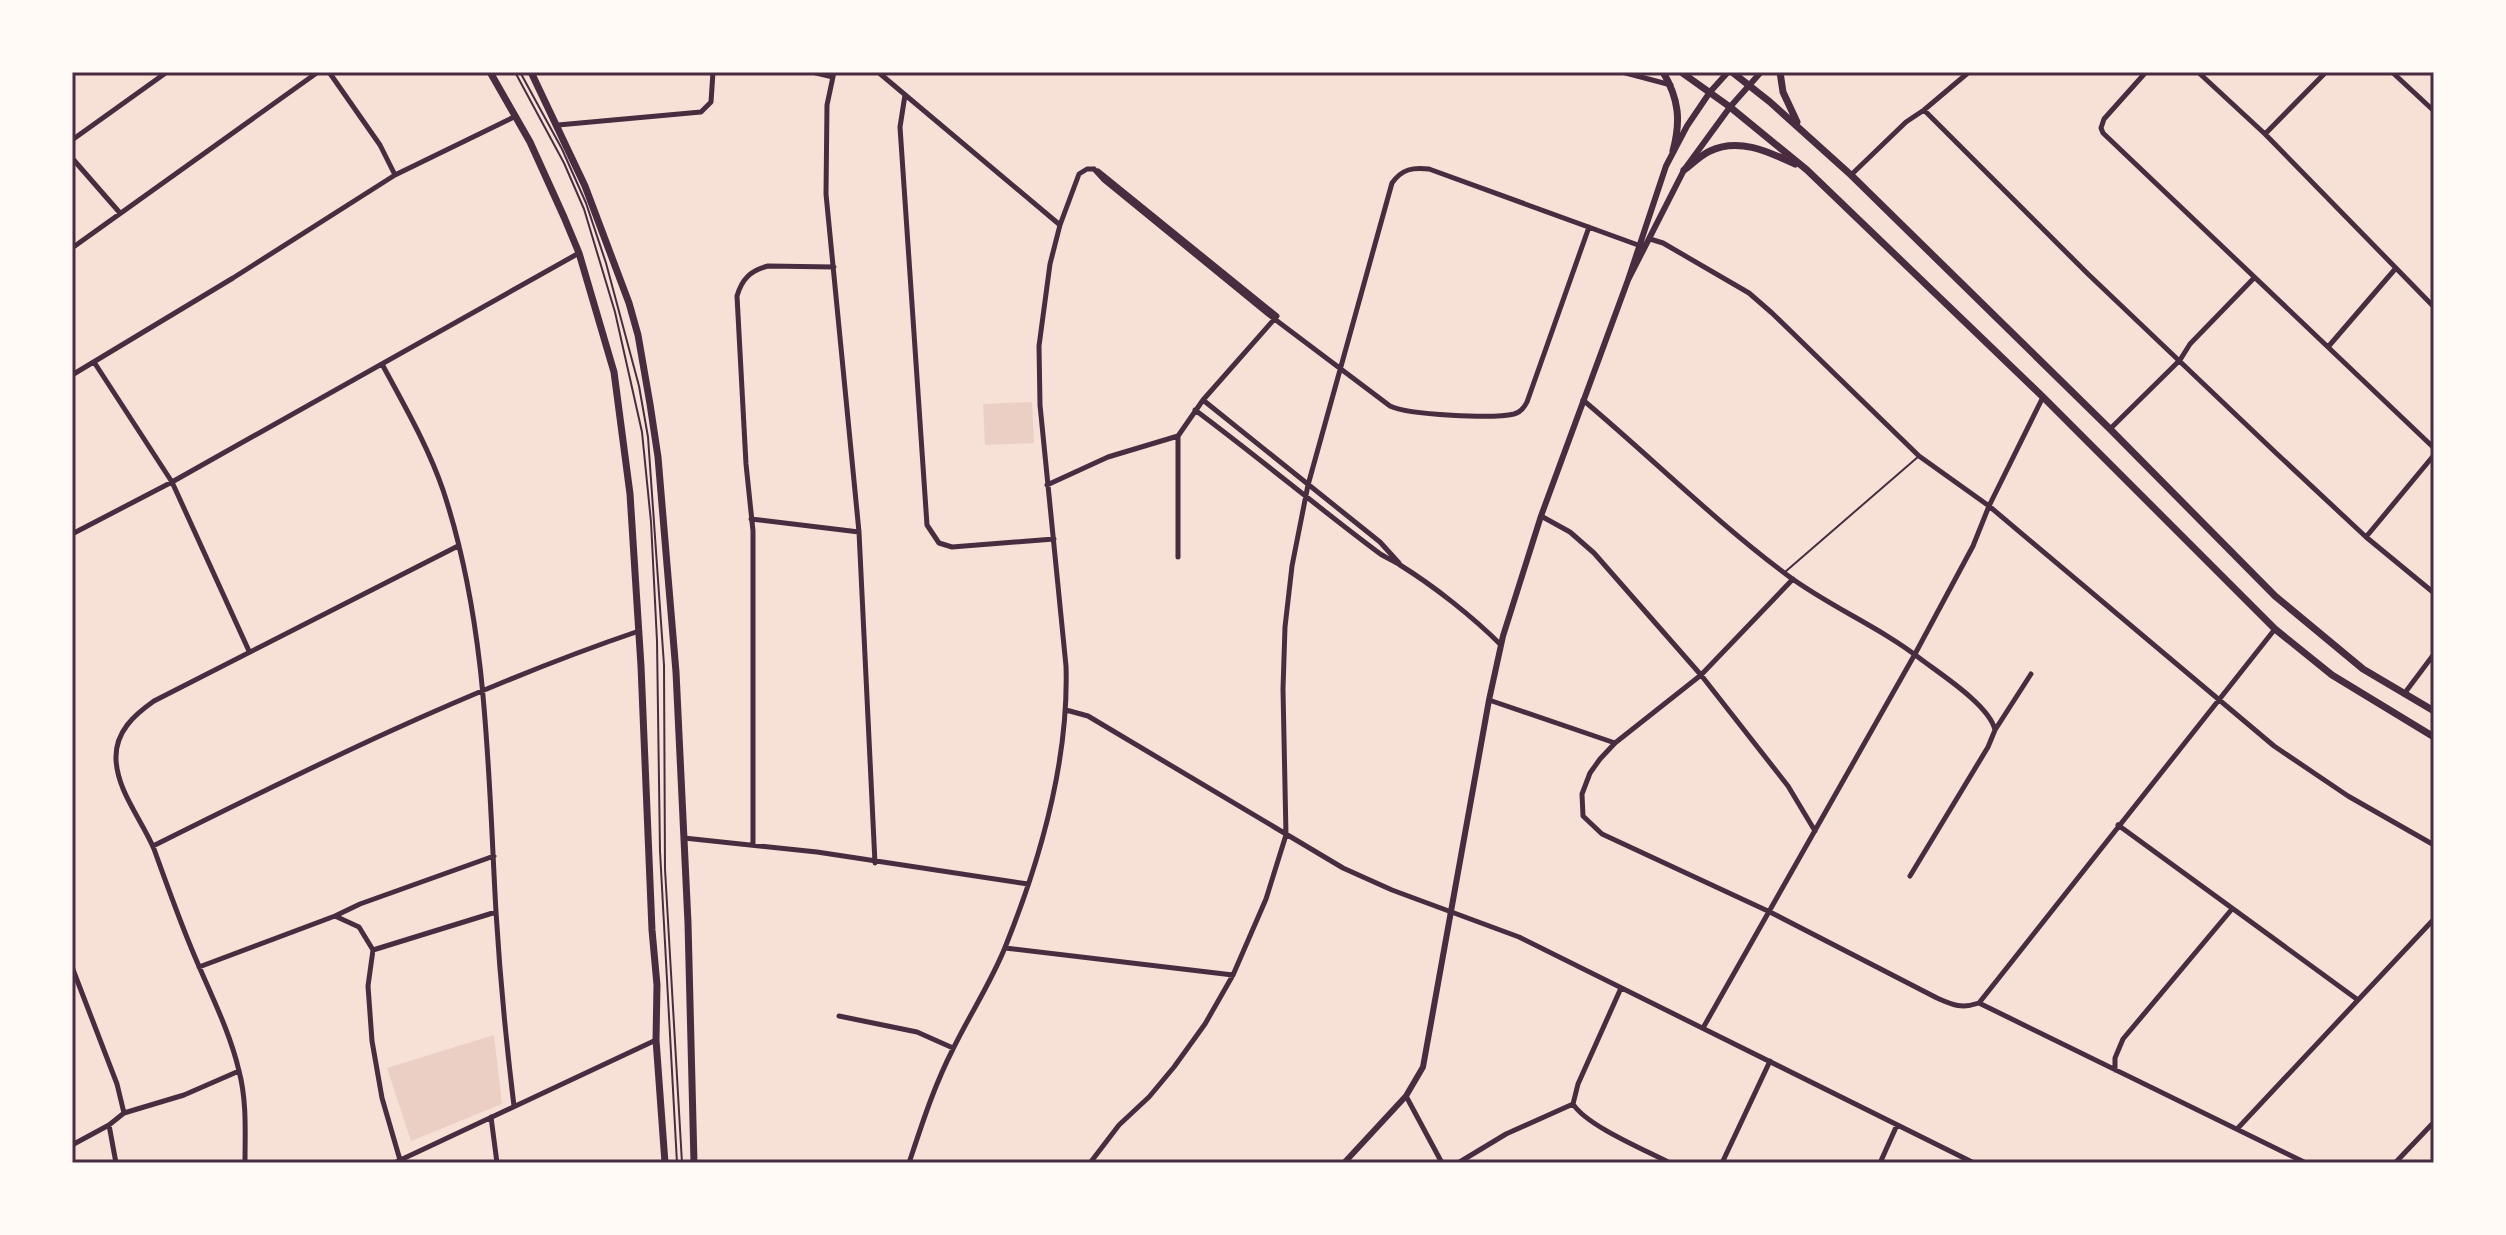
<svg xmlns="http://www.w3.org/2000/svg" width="2506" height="1235" font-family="'Asap Condensed',sans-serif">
	<rect width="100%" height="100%" fill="#f7e1d7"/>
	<!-- green -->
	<path fill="#ebcfc5" d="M 1032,402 L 1034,443 L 985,445 L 983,404 Z
		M 494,1035 L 502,1104 L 411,1141 L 387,1068 Z"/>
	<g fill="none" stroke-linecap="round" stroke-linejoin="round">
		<!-- service -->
		<path stroke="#4a2c40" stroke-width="2" d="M 515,72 L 564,163 L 584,209 L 615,312 L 642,432 L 651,522 L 657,641 L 660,851 L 677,1163
			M 520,72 L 562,149 L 586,203 L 606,263 L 639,386 L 648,437 L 664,665 L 665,869 L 682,1163
			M 1785,572 L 1919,456"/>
		<!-- minor -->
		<path stroke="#4a2c40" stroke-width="5" d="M 812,72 L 833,77
			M 834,72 L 827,105 L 826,194 L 859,532 L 875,863
			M 878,72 L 1060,225
			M 1622,72 L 1671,85
			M 2146,72 L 2104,119 L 2101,128 L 2103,133 L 2434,448
			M 2198,72 L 2265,134 L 2434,307
			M 2392,72 L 2434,111
			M 905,95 L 900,127 L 927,525 L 939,543 L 952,547 L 1054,539
			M 1924,110 L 2088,274 L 2275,452 L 2366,537 L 2434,593
			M 558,125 L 701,112 L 711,102 L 713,72
			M 2265,134 L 2326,72
			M 72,140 L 167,72
			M 72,158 L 120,213
			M 1094,169 L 1104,180 L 1268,314 L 1390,406 C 1408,415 1494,419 1514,414 C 1521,412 1524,408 1527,402 L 1589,227
			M 1098,171 L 1277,316
			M 395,175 L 516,116
			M 1851,175 L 1906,122 L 1924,110 L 1969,72
			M 1650,239 L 1663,243 L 1749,293 L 1772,313 L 1919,456 L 1989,506 L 2274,746 L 2348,796 L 2434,845
			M 72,248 L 318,72
			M 2328,347 L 2396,268
			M 94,362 L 172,482 L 249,651
			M 382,364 C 404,405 428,446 443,490 C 488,625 488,771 496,912 C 500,977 506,1041 514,1106
			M 72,375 L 233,278 L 395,175 L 380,145 L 329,72
			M 1203,400 L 1380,542 L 1399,563
			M 1583,400 C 1652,458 1716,522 1787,575 C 1830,607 1880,627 1922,660 C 1942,675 1990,706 1995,730
			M 1195,410 C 1257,456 1316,506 1379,553 C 1386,558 1393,560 1400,565 C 1434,586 1473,617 1501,645
			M 2110,429 L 2180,360 L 2190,344 L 2254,278
			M 1047,485 L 1108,457 L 1178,436
			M 1541,516 L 1570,532 L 1594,553 L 1701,675 L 1788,786 L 1815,831
			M 751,519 L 859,532
			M 72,534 L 172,482 L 579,253
			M 2366,537 L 2434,455
			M 1178,557 L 1178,436 L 1203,400 L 1277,316
			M 1793,579 L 1701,675 L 1615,743 L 1600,759 L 1590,773 L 1582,794 L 1583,816 L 1602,834 L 1770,912 L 1937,998 C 1953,1005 1961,1009 1979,1003 L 2306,1163
			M 2404,694 L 2434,654
			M 1489,700 L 1615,743
			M 1066,710 L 1088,716 L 1343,868 L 1392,890 L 1519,937 L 1974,1163
			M 2118,825 L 2358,1000
			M 684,838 L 817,852 L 1028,884
			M 753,844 L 753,531 L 746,464 L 737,296 C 742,279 750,271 768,266 L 834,267
			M 153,846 C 311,767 471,688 639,631
			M 1910,876 L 1988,747 L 1995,730 L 2031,674
			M 335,916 L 360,904 L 494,856
			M 1005,948 L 1233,975
			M 373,950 L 496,912
			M 72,967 L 117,1084 L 124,1113 L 109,1125 L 72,1145
			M 199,967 L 335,916 L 359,927 L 373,950 L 368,986 L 372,1041 L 382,1098 L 400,1160
			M 1621,988 L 1578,1084 L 1573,1104 C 1587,1126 1645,1150 1670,1163
			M 1979,1003 L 2275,629
			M 839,1016 L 917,1032 L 953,1048
			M 1703,1028 L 1915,654 L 1973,546 L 1989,506 L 2043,397
			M 2115,1070 L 2115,1058 L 2123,1039 L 2232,909
			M 1406,1096 L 1442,1163
			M 124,1113 L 184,1095 L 239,1071
			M 491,1117 L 497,1163
			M 109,1125 L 116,1163
			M 2238,1128 L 2434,919
			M 245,1163 C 245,1133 247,1101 239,1071 C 230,1032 211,995 195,957 C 180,922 167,885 154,849 C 142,820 117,791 116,759 C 115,732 134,715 154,701 L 458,546
			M 394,1163 L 656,1040
			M 909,1163 C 922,1124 934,1086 953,1049 C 970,1014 992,981 1006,945 C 1041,858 1069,761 1066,666 L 1040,405 L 1039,346 L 1050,264 L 1060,225 L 1079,174 L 1087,169 L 1094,169
			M 1090,1163 L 1119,1125 L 1149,1097 L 1174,1067 L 1205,1024 L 1233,975 L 1266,899 L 1286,835 L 1283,689 L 1285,627 L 1292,566 L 1308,485 L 1392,183 C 1402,169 1413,167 1429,169 L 1638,245
			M 1458,1163 L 1506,1134 L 1573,1104
			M 1722,1163 L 1770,1061
			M 1880,1163 L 1897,1125
			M 2395,1163 L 2434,1122"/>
		<!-- tertiary -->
		<path stroke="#4a2c40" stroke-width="6" d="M 1628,280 L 1666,166 L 1687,126 L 1710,92
			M 1344,1163 L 1406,1096 L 1423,1067 L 1489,700 L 1503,636 L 1541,516 L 1628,280 L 1684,170 L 1730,107"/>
		<!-- secondary -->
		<path stroke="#4a2c40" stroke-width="6" d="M 1710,92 L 1728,72
			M 1730,107 L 1761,72"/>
		<!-- primary -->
		<path stroke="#4a2c40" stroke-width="7" d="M 490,72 L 530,142 L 564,217 L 579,253 L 614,372 L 630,494 L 641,666 L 652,930 L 657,985 L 656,1040 L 665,1163
			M 531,72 L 585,186 L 629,303 L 638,335 L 650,404 L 658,457 L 676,672 L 688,923 L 694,1163
			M 1663,72 C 1679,99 1681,121 1673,151
			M 1681,72 L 1730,107 L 1807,170 L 2043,397 L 2275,629 L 2332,675 L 2434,737
			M 1732,72 L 1770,102 L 1851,175 L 2110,429 L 2275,596 L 2363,669 L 2434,711
			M 1780,72 L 1783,92 L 1797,122
			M 1684,170 C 1692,164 1701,155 1710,151 C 1739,137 1769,152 1795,164"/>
	</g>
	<!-- border -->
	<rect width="2506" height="1235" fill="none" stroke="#fffaf5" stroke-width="148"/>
	<rect x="74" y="74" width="2358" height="1087" fill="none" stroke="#4a2c40" stroke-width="3"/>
</svg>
